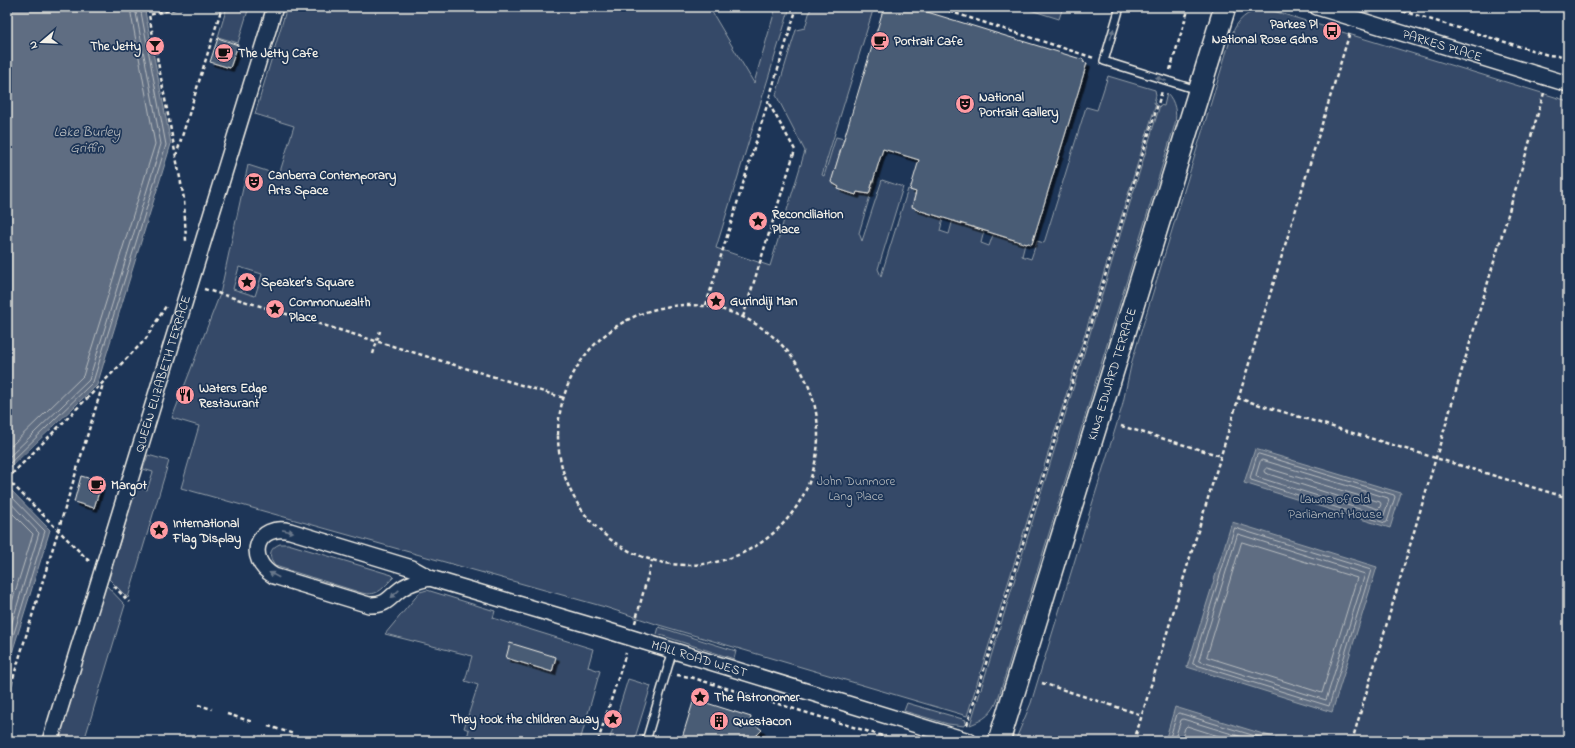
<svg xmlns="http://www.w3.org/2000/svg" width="1575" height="748" font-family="'Indie Flower',sans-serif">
	<defs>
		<filter id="shadow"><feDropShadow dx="3.5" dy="3.5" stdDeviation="0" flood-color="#0009"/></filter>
	</defs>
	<rect width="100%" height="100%" fill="#1d3557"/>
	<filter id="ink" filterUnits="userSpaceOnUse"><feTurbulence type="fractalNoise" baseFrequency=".025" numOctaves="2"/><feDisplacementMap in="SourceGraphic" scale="8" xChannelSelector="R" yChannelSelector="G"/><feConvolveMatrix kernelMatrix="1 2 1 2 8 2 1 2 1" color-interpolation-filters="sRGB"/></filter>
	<g filter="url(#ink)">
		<!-- green -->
		<path fill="#354a67" stroke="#949ea8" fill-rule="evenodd" d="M 227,7 L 249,7 L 238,43 L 218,37 Z
			M 287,7 L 709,7 L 754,83 L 776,7 L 790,7 L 716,248 L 770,266 L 805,151 L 776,95 L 796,30 L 805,28 L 811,7 L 874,7 L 822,175 L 824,176 L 836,137 L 844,139 L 831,183 L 839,187 L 838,189 L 856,195 L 857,192 L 869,194 L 874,179 L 875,179 L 859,233 L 862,241 L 882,180 L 903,187 L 878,269 L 881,276 L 908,189 L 916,192 L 912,206 L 915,208 L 915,209 L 943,218 L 940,231 L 949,234 L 953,219 L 956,220 L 956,222 L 984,231 L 981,243 L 989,246 L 994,232 L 997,235 L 1025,244 L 1022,256 L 1031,259 L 1037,241 L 1044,243 L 1086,107 L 1097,110 L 1108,76 L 1155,90 L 1156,95 L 1154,103 L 1156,104 L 967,716 L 659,625 L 605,607 L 181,488 L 199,426 L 172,418 L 220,294 L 248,165 L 279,175 L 294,126 L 255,114 ZM 239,267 L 262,274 L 255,296 L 233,289 Z
			M 1021,7 L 1063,7 L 1059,19 Z
			M 1262,9 L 1270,10 L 1568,101 L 1568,741 L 1015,741 L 1031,703 L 1041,670 L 1122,407 L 1132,361 L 1232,34 C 1238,19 1247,12 1262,9 Z
			M 1167,93 C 1175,101 1177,113 1175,124 L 998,699 C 993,713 984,720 970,725 L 1160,105 L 1164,106 Z
			M 148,455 L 169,461 L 128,598 L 109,579 L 136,487 L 147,490 L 153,472 L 143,469 Z
			M 280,544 L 288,544 L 392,575 L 394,577 C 383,587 379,597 362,593 L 275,566 C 268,557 269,548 280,544 Z
			M 106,585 L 125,605 L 84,741 L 57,741 Z
			M 427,590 L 495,611 L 493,618 L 593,649 L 588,667 L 600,671 L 580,741 L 466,741 L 469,730 L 464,728 L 478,685 L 465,681 L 472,656 L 385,634 L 420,592 Z
			M 659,627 L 736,651 L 734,659 L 657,634 Z
			M 628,679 L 651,686 L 634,741 L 609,741 Z
			M 907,703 L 966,720 L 964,726 L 948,724 L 904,711 Z"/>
		<!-- water -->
		<path fill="#5e6d82" stroke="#9aa2ab" d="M 7,7 L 162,7 L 145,11 L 171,144 L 97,385 L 7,471 Z
			M 1255,449 L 1401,493 L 1390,528 L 1244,483 Z
			M 7,486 L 50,530 L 7,669 Z
			M 1232,522 L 1377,567 L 1332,712 L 1187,667 Z
			M 1175,707 L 1286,741 L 1165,741 Z"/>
		<!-- pier -->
		<path fill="#1d3557" d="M 99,384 L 98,386 L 7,473 L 7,471 Z"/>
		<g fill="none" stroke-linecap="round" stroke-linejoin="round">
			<!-- shore -->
			<path stroke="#b8bcbf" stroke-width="1" d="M 7,450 L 83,376 L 155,144 L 131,14 L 131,7
				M 1259,454 L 1394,495 L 1395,497 L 1387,522 L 1385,523 L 1251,480 L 1250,478 L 1257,455 Z
				M 7,459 L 89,380 L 161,144 L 136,13 L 137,7
				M 1262,460 L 1388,498 L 1389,500 L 1384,515 L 1382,516 L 1257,477 L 1256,475 L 1260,462 Z
				M 7,466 L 93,382 L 166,145 L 141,12 L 144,7
				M 1267,468 L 1380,502 L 1381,504 L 1380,507 L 1378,509 L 1265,473 L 1264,471 Z
				M 7,492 L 45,531 L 7,656
				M 7,499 L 39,533 L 7,639
				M 7,508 L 33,534 L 7,618
				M 1235,528 L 1371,570 L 1329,706 L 1193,664 Z
				M 1238,534 L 1365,574 L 1326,700 L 1199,661 Z
				M 1242,542 L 1357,578 L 1322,693 L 1207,657 Z
				M 1169,741 L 1177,714 L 1179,713 L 1272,741
				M 1174,741 L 1181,720 L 1183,719 L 1255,741
				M 1181,741 L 1185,728 L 1187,726 L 1234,741"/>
		</g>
		<!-- building -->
		<path fill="#485b74" stroke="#f4f1e8" filter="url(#shadow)" d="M 884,7 L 911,7 L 1084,60 L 1083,62 L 1087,63 L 1032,244 L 1028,243 L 1027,244 L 915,209 L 915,208 L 912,207 L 916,192 L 910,190 L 919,160 L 883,149 L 869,194 L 857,192 L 856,195 L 838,189 L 839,187 L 831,182 Z
			M 218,38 L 238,45 L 230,68 L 210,62 Z
			M 81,476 L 102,482 L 94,508 L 74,502 Z
			M 510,643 L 556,657 L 552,672 L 506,658 Z
			M 694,699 L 751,717 L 750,721 L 762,730 L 756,736 L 756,741 L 681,741 Z"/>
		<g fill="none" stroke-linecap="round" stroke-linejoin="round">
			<!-- lane casing -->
			<g stroke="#f4f1e8" stroke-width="10">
				<path id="lane" d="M 1120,7 L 1104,61 L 1197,90
					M 646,741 L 673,650"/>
			</g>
			<!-- street casing -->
			<g stroke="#f4f1e8" stroke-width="18">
				<g id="street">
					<path id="s1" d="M 1317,7 L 1568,84"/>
					<path id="s2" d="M 430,578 C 421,580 412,582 404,587 C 390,595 389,606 369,605 L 274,576 C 244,558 257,523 290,531 L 412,568 L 430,578 L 599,628 L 969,741"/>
					<path id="s3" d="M 50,741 L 275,7"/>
				</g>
			</g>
			<!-- secondary casing -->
			<g stroke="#f4f1e8" stroke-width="24">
				<g id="secondary">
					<path id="s4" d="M 999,741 L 1225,7"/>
				</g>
			</g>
			<!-- path -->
			<path stroke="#f4f1e8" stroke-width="2.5" stroke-dasharray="4 3" stroke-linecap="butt" d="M 182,7 L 149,15 L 184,199 L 186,241
				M 936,7 L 1094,58
				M 1389,7 L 1548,55 L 1558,56 L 1568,53
				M 1170,70 L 1189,7
				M 176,156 L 222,7
				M 204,289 L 564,398
				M 706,305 L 797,7
				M558 435a130 130 0 1 1 260 0a130 130 0 1 1-260 0Z
				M 743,317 L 795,150 L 768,102
				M 1237,398 L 1568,498
				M 1121,426 L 1221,456
				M 7,479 L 145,340 L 166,306
				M 7,479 L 89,561
				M 114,586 L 129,602
				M 635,623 L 652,560
				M 677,675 L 690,677 L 899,741
				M 1042,683 L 1142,715
				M 7,698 L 103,384
				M 198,705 L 212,709
				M 227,714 L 253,722
				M 967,725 L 1162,91
				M 268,726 L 294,734
				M 309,739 L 317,741
				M 598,741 L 626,653
				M 1134,741 L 1350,32
				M 1352,741 L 1544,93"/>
			<!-- lane -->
			<use href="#lane" stroke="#1d3557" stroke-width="7"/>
			<!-- street -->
			<use href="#street" stroke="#1d3557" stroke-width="15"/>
			<!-- secondary -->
			<use href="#secondary" stroke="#1d3557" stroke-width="21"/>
			<!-- path-bridge -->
			<path stroke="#f4f1e8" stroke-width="2.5" stroke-dasharray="4 3" stroke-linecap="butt" d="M 373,354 L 380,331"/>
		</g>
		<!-- one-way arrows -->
		<defs><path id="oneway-solid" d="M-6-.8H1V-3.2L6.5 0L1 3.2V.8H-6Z"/></defs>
		<g fill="#68778a">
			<use href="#oneway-solid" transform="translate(1112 34) rotate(-73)"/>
			<use href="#oneway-solid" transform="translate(1161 79) rotate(-161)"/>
			<use href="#oneway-solid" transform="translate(288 531) rotate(11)"/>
			<use href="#oneway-solid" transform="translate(274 575) rotate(-152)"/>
			<use href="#oneway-solid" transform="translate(395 594) rotate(136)"/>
		</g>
	</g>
	<!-- icons -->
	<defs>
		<g id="bus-disc" transform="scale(1)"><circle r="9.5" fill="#ff9aa2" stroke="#1d3557"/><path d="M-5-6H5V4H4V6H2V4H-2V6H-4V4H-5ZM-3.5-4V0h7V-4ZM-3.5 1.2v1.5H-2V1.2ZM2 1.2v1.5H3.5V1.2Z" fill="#111"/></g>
		<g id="cafe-disc" transform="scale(1)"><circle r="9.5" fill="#ff9aa2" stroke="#1d3557"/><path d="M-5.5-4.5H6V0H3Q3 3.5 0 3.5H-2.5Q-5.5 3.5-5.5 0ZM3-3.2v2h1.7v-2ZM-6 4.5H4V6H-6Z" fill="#111"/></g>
		<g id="bar-disc" transform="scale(1)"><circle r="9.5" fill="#ff9aa2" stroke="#1d3557"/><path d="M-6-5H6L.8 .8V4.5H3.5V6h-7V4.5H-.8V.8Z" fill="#111"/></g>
		<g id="theatre-disc" transform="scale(1)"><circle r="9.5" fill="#ff9aa2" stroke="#1d3557"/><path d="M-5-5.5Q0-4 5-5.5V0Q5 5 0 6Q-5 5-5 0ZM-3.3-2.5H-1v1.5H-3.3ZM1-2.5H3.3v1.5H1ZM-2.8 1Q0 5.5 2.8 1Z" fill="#111"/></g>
		<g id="sight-disc" transform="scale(1)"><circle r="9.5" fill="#ff9aa2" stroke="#1d3557"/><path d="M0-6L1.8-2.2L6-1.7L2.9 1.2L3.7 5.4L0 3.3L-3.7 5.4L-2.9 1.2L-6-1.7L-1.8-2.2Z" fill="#111"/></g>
		<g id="restaurant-disc" transform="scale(1)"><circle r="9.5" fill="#ff9aa2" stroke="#1d3557"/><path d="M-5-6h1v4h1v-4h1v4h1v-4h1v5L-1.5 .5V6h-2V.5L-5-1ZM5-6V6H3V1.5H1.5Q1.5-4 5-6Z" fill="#111"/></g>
		<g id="building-disc" transform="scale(1)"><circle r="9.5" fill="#ff9aa2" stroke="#1d3557"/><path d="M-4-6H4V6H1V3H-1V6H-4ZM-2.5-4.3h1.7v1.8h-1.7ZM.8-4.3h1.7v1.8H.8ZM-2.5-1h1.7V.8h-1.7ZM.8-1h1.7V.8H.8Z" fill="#111"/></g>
	</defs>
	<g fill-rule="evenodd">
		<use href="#bus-disc" x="1332" y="31"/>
		<use href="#cafe-disc" x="880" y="41"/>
		<use href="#bar-disc" x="155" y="46"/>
		<use href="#cafe-disc" x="224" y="53"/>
		<use href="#theatre-disc" x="965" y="104"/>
		<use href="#theatre-disc" x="254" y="182"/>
		<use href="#sight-disc" x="758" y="221"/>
		<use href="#sight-disc" x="247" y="282"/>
		<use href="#sight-disc" x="716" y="301"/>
		<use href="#sight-disc" x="275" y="309"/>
		<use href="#restaurant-disc" x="185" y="395"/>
		<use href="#cafe-disc" x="97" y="485"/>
		<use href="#sight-disc" x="159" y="530"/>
		<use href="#sight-disc" x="700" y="697"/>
		<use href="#sight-disc" x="613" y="719"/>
		<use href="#building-disc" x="719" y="721"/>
	</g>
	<g text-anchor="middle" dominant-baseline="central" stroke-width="3.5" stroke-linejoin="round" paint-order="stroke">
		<!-- poi labels -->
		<g font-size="13" font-weight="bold" fill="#f4f1e8" stroke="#1d3557" text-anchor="start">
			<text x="1318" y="24" text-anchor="end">Parkes Pl<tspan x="1318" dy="15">National Rose Gdns</tspan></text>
			<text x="894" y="41">Portrait Cafe</text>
			<text x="141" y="46" text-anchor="end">The Jetty</text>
			<text x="238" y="53">The Jetty Cafe</text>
			<text x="979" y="97">National<tspan x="979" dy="15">Portrait Gallery</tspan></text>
			<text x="268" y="175">Canberra Contemporary<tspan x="268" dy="15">Arts Space</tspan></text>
			<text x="772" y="214">Reconciliation<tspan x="772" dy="15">Place</tspan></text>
			<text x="261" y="282">Speaker’s Square</text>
			<text x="730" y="301">Gurindiji Man</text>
			<text x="289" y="302">Commonwealth<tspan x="289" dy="15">Place</tspan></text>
			<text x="199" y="388">Waters Edge<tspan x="199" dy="15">Restaurant</tspan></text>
			<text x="111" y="485">Margot</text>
			<text x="173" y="523">International<tspan x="173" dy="15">Flag Display</tspan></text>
			<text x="714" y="697">The Astronomer</text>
			<text x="599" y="719" text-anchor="end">They took the children away</text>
			<text x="733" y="721">Questacon</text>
		</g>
		<!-- street labels -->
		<g font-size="13" fill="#f4f1e8" stroke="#1d3557">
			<text stroke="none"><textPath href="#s1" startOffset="131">PARKES PLACE</textPath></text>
			<text stroke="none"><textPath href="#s3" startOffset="384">QUEEN ELIZABETH TERRACE</textPath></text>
			<text stroke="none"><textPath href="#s4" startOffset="384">KING EDWARD TERRACE</textPath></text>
			<text stroke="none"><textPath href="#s2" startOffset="673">MALL ROAD WEST</textPath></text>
		</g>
		<!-- park labels -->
		<g font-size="13" fill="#bbbfc1" stroke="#1d3557">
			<text x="856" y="481">John Dunmore<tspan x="856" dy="15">Lang Place</tspan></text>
			<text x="1335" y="499">Lawns of Old<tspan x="1335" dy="15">Parliament House</tspan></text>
		</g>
		<!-- water labels -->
		<g font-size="14" font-style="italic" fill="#c0c3c4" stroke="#1d3557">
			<text x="87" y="132">Lake Burley<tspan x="87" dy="16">Griffin</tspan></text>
		</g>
	</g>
	<!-- margin -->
	<rect width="1575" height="748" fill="none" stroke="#1d3557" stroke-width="24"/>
	<rect x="12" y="12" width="1551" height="724" fill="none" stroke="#f4f1e8" stroke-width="1.5" filter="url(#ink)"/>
	<!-- north arrow -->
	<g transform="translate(42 42) rotate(251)" stroke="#1d3557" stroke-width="3" paint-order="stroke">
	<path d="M0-3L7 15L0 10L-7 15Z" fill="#f4f1e8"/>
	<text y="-6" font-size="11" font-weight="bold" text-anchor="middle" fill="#f4f1e8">N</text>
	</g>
</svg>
